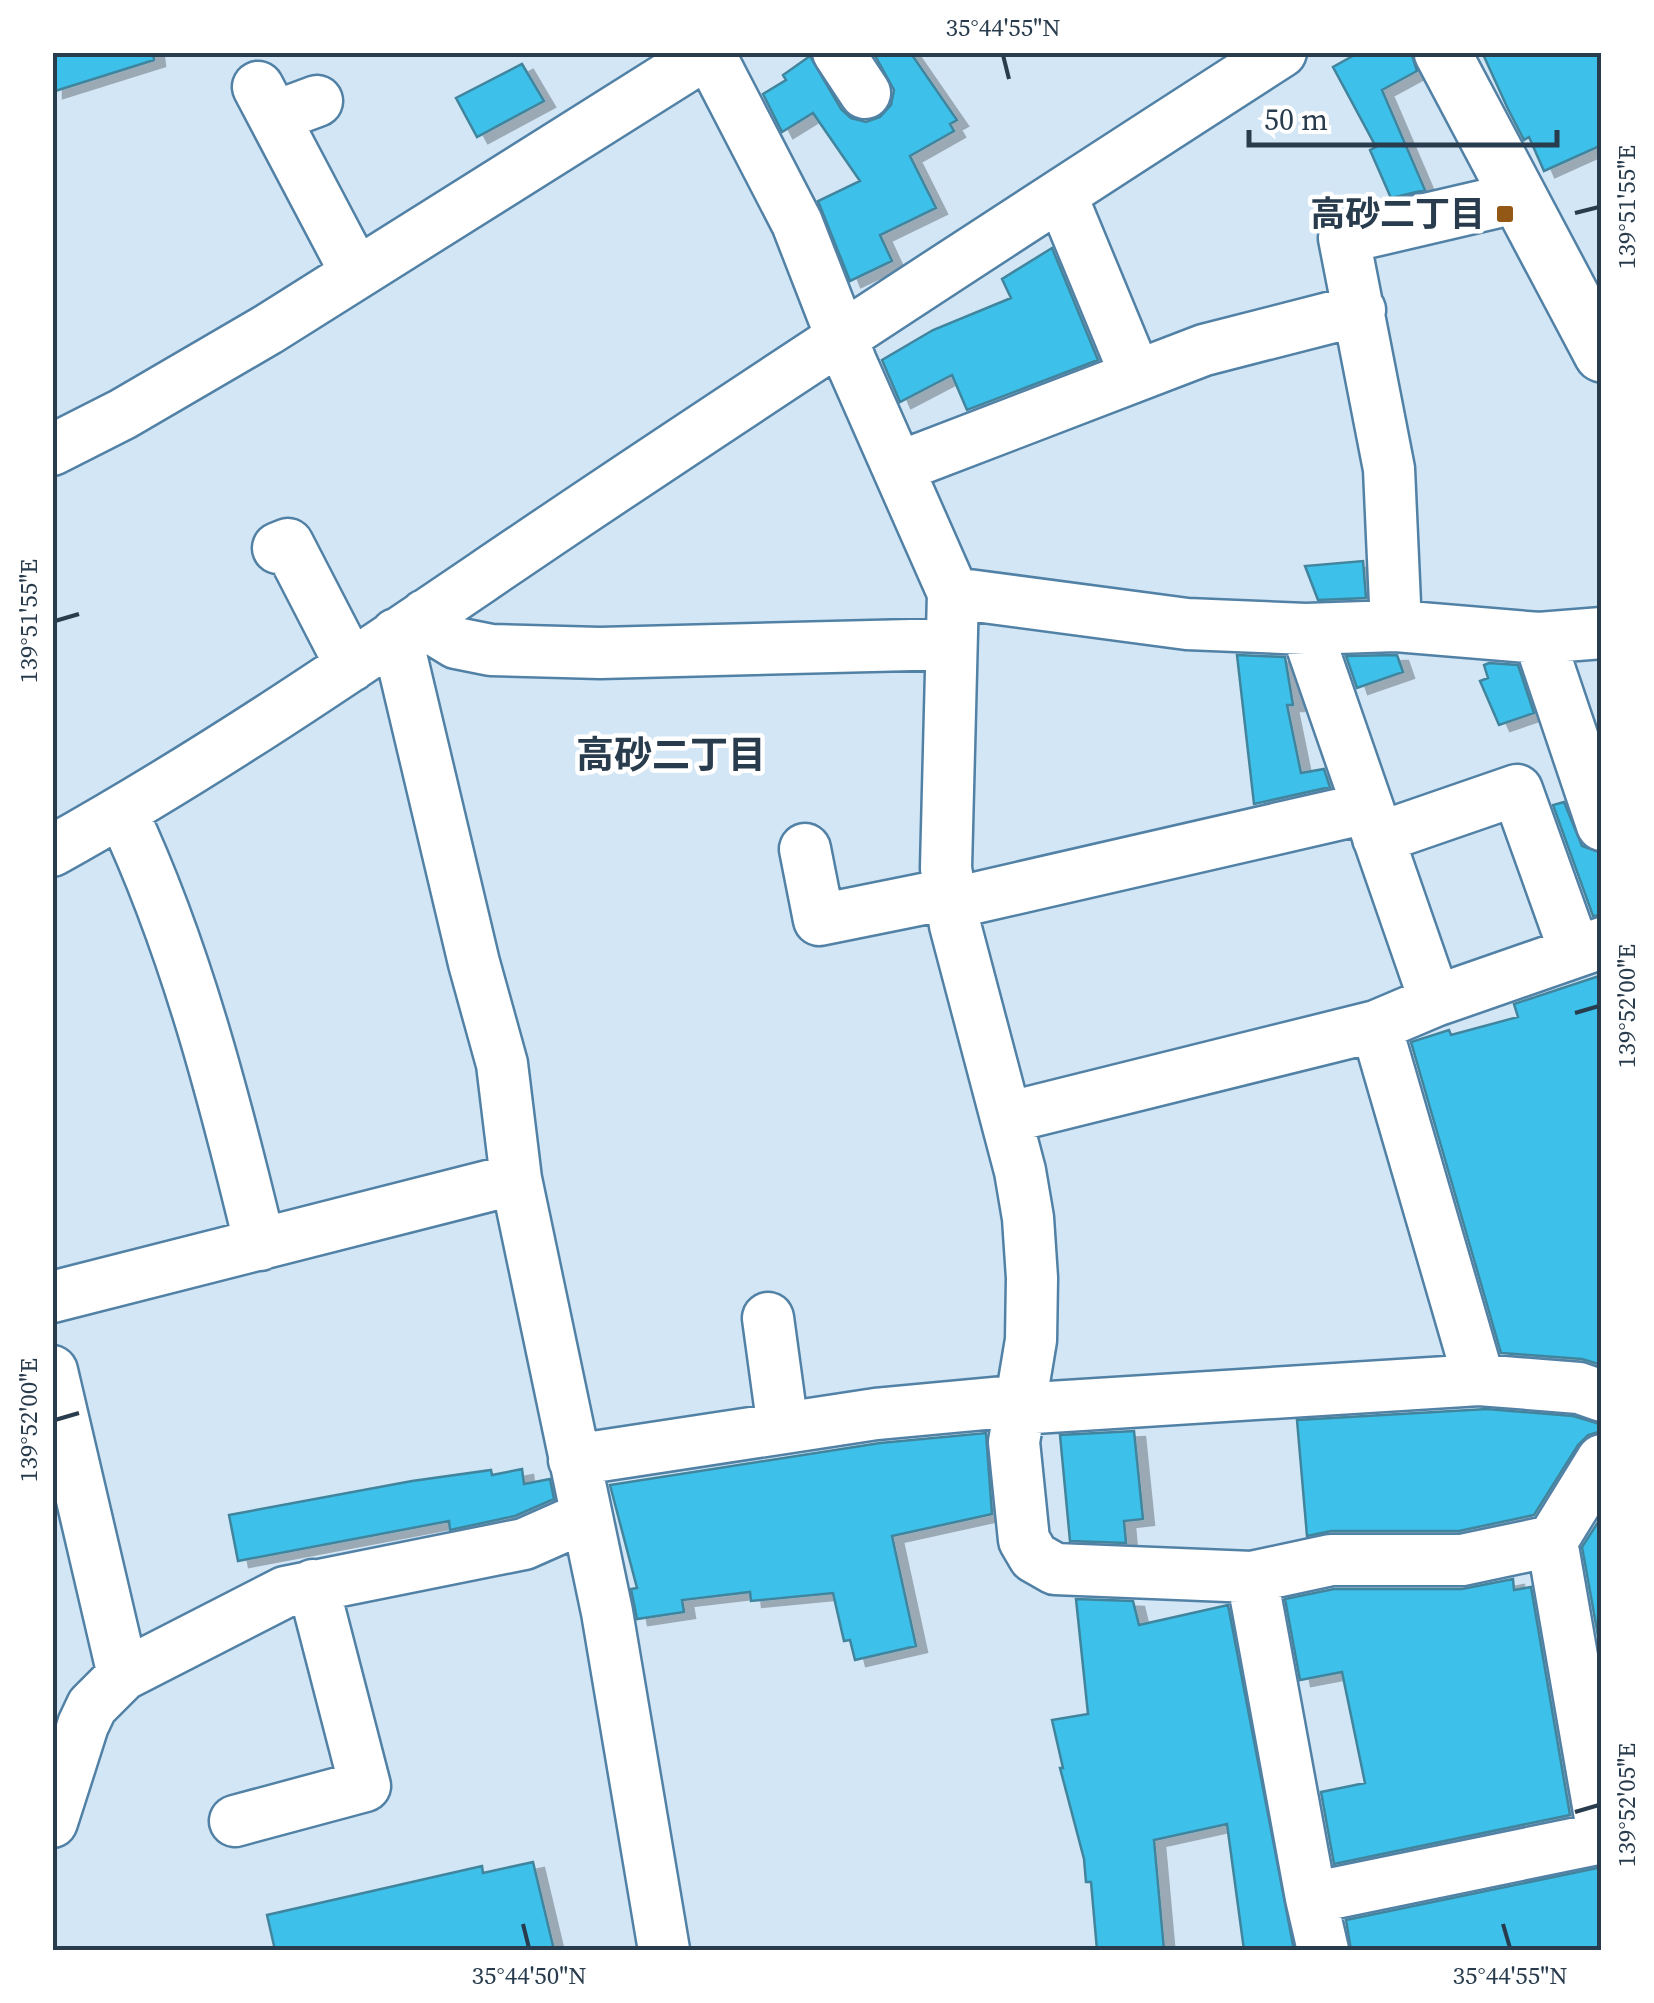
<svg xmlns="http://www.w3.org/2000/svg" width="1654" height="2003" font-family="'Source Serif 4','Noto Sans JP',serif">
	<defs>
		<filter id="shadow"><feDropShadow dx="11" dy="6" stdDeviation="0" flood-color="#0004"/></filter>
	</defs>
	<rect width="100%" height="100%" fill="#d2e6f6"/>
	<!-- building -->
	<path fill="#3dc0e9" stroke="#41859d" stroke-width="2.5" filter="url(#shadow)" d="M 52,52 L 153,52 L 154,60 L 52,92 Z
		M 873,52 L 910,52 L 957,120 L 950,124 L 954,131 L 910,156 L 936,208 L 880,235 L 892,261 L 850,281 L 818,201 L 860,181 L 813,113 L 782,132 L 763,94 L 786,80 L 783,75 L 810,56 L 841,109 L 851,118 L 866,122 L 880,117 L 891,105 L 894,90 Z
		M 1360,52 L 1411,52 L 1417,71 L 1382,90 L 1425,190 L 1391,198 L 1370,150 L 1376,147 L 1333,67 Z
		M 1482,52 L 1602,52 L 1602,145 L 1544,171 L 1529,137 L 1524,140 L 1508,109 Z
		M 522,64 L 544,101 L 477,137 L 456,98 Z
		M 1052,248 L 1098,360 L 967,410 L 952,375 L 900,402 L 882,360 L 933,330 L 1011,298 L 1002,279 Z
		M 1363,561 L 1366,598 L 1318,600 L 1305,566 Z
		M 1237,655 L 1285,657 L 1293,705 L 1287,705 L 1301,773 L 1324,769 L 1330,787 L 1254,804 Z
		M 1397,655 L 1403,672 L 1357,688 L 1346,656 Z
		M 1489,663 L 1518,665 L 1534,713 L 1499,725 L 1480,681 L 1488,678 L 1484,665 Z
		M 1564,802 L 1582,846 L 1602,853 L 1602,915 L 1593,916 L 1553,805 Z
		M 1602,975 L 1602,1365 L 1582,1359 L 1501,1353 L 1411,1042 L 1449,1030 L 1451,1035 L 1518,1017 L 1514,1004 Z
		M 1487,1409 L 1573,1416 L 1600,1424 L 1602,1431 L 1588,1435 L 1578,1445 L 1534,1515 L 1459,1531 L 1331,1531 L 1307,1536 L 1297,1420 Z
		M 1134,1431 L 1143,1519 L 1124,1521 L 1126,1543 L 1070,1541 L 1060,1435 Z
		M 986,1433 L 992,1514 L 892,1536 L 916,1646 L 855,1660 L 850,1640 L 844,1641 L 833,1593 L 751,1601 L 750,1592 L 682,1600 L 684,1612 L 637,1619 L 631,1589 L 637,1588 L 610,1485 L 880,1443 Z
		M 522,1469 L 524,1484 L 550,1479 L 554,1499 L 515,1516 L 450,1530 L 449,1521 L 238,1561 L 229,1515 L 412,1481 L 491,1470 L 492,1475 Z
		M 1602,1516 L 1602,1658 L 1582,1547 Z
		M 1513,1579 L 1514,1590 L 1531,1587 L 1570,1815 L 1334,1864 L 1321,1792 L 1365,1783 L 1342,1672 L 1300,1680 L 1285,1599 L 1334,1589 L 1462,1589 Z
		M 1076,1599 L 1133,1601 L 1139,1625 L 1228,1605 L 1294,1950 L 1244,1950 L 1227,1824 L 1154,1840 L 1164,1950 L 1097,1950 L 1091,1882 L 1086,1882 L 1084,1859 L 1060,1768 L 1063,1768 L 1052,1720 L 1088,1714 Z
		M 533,1862 L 554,1950 L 275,1950 L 267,1915 L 482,1866 L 483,1873 Z
		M 1602,1867 L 1602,1950 L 1351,1950 L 1346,1920 Z"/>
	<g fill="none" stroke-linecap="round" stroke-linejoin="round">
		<!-- minor casing -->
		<g stroke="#5281a6" stroke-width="55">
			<path id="minor" d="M 838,52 L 865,93
				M 709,53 L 797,223 L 851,362 L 953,593 L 946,868 L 955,925 L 1020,1171 L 1028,1218 L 1032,1278 L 1031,1340 L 1014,1442 L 1024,1540 L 1034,1557 L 1055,1569 L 1252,1577 L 1331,1560 L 1462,1560 L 1552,1541
				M 258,87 L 356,273
				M 274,117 L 317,101
				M 1057,197 L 1069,214 L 1136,376
				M 52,450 L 123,414 L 267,330 L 709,52
				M 899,467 L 1204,350 L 1360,310
				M 278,548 L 288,544 L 351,666
				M 953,593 L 1187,624 L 1306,629 L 1396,626 L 1539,638 L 1602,633
				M 425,615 L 438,632 L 456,643 L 491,650 L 600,653 L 951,644
				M 1396,626 L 1389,469 L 1344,238 L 1520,197
				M 1306,629 L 1435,1001
				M 396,634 L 474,963 L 502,1064 L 516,1179 L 607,1612 L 664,1950
				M 1539,638 L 1602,825
				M 122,812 C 186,948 225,1100 260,1245
				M 1378,838 L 1517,790 L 1575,952
				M 805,849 L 819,920 L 928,898 L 975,898 L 1367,808
				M 52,851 C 237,748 410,625 586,507 C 816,353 1048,202 1281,52
				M 1376,1026 L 1479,1380
				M 1006,1118 L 1376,1026 L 1435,1001 L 1602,943
				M 52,1297 L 516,1179
				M 768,1318 L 783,1428
				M 52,1371 L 123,1675
				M 574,1460 L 876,1414 L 1005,1402 L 1018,1409 L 1479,1380 L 1579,1388 L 1602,1396
				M 1602,1460 L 1552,1541 L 1602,1829
				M 1252,1577 L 1311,1898 L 1323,1950
				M 235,1821 L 365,1786 L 313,1585
				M 52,1822 L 83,1725 L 92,1706 L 123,1675 L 285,1592 L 524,1544 L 585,1517
				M 1311,1898 L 1602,1838"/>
		</g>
		<!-- major casing -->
		<g stroke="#5281a6" stroke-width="60">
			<path id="major" d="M 1442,52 L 1602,354"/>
		</g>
		<!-- minor -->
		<use href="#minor" stroke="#fff" stroke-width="50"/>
		<!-- major -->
		<use href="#major" stroke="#fff" stroke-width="55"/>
	</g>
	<!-- ticks -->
	<path fill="none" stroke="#283c4d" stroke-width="4" d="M 1003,55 L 1009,79M 1575,213 L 1599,207M 55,621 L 79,614M 1575,1013 L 1599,1006M 55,1420 L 79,1413M 1575,1812 L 1599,1805M 523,1924 L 529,1948M 1503,1924 L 1510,1948"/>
	<!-- markers -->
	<rect fill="#935816" stroke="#fff" stroke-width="4" x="1495" y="204" width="20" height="20" rx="5"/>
	<g text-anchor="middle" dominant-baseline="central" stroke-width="9" stroke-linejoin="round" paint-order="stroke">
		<!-- poi labels -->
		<g font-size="35" font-weight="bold" fill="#283c4d" stroke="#fff" text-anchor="end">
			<text x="1485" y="214">高砂二丁目</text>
		</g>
		<!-- neighbourhood labels -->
		<g font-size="38" font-weight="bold" fill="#283c4d" stroke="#fff">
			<text x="671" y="755">高砂二丁目</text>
		</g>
	</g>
	<!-- border -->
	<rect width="1654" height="2003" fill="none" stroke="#ffffff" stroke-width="110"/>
	<!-- scale -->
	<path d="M1249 130v15h308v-15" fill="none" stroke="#283c4d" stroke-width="5"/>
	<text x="1264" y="130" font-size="30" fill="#283c4d" stroke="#ffffff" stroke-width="8" paint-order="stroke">50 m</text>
	<rect x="55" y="55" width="1544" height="1893" fill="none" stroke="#283c4d" stroke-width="4"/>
	<g font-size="25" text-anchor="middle" fill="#283c4d">
		<text x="1003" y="36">35°44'55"N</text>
		<text transform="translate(1626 207) rotate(-90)" y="9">139°51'55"E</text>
		<text transform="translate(28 621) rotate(-90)" y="9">139°51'55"E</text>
		<text transform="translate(1626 1006) rotate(-90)" y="9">139°52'00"E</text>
		<text transform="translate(28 1420) rotate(-90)" y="9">139°52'00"E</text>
		<text transform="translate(1626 1805) rotate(-90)" y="9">139°52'05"E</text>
		<text x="529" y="1984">35°44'50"N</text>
		<text x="1510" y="1984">35°44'55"N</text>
	</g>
</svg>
